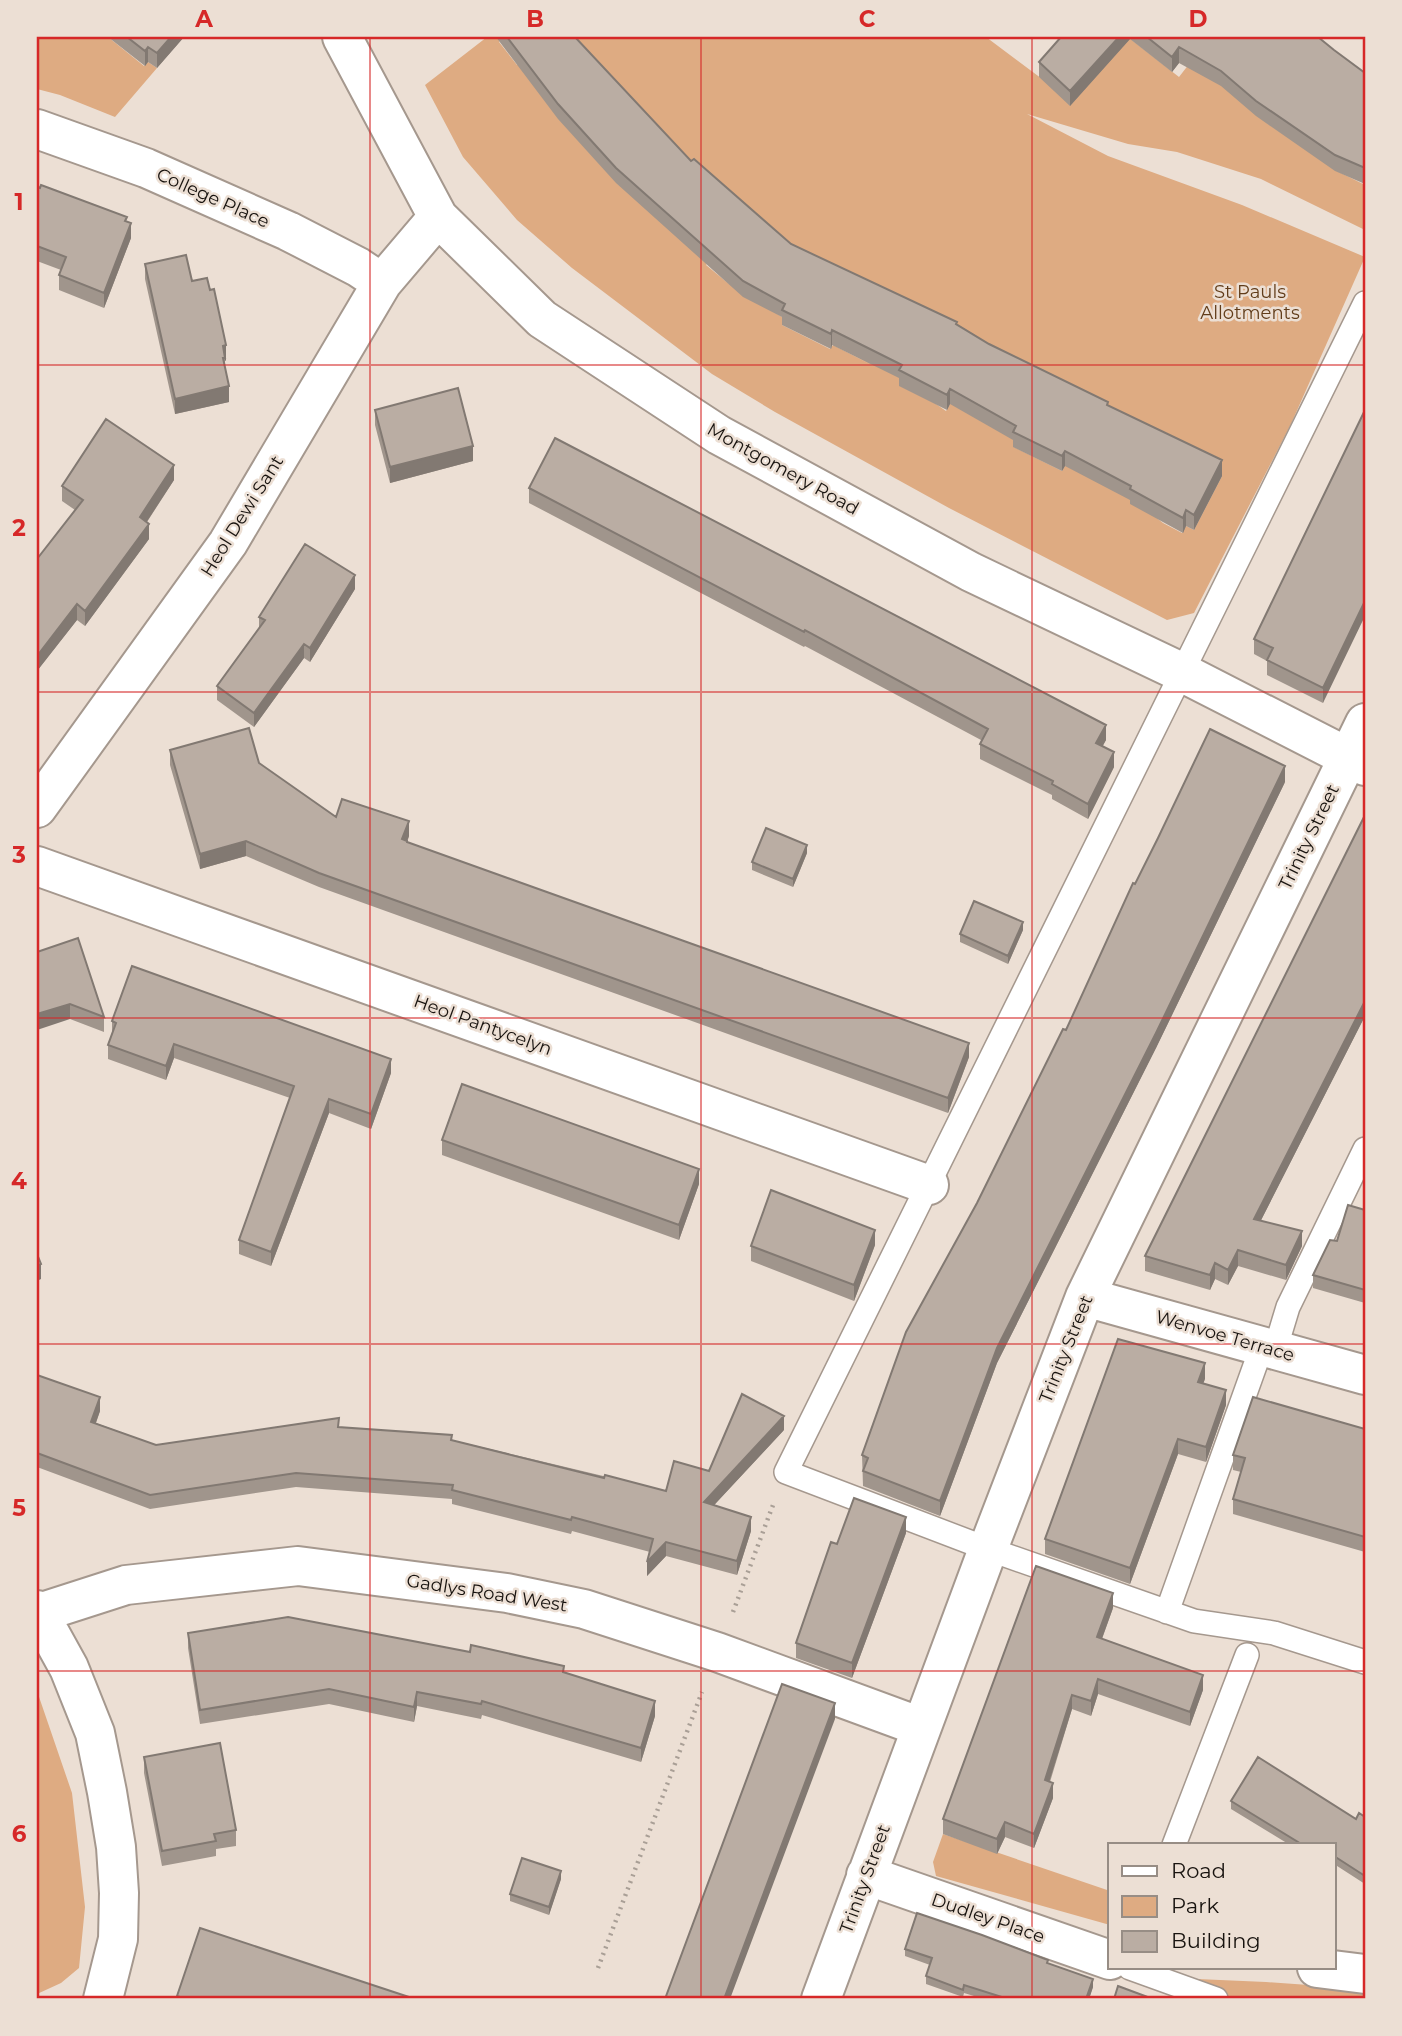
<svg xmlns="http://www.w3.org/2000/svg" width="1402" height="2036" font-family="Montserrat,sans-serif">
	<rect width="100%" height="100%" fill="#ecdfd4"/>
	<!-- green -->
	<path fill="#deab82" fill-rule="evenodd" d="M 37,37 L 108,37 L 144,66 L 148,62 L 157,68 L 115,117 L 60,95 L 37,89 Z
		M 487,37 L 502,37 L 499,42 L 517,65 L 564,37 L 986,37 L 1073,102 L 1128,37 L 1179,77 L 1210,37 L 1267,123 L 1339,172 L 1365,185 L 1365,230 L 1261,179 L 1177,152 L 1128,144 L 1027,114 L 1108,156 L 1242,205 L 1365,257 L 1291,424 L 1194,613 L 1167,620 L 949,508 L 775,412 L 712,374 L 572,268 L 517,220 L 463,157 L 425,85 ZM 767,239 L 729,284 L 706,265 L 710,260 ZM 776,313 L 870,364 L 833,345 L 830,349 L 782,325 L 785,319 ZM 902,380 L 950,404 L 946,411 ZM 1017,439 L 1065,466 L 1062,471 L 1014,447 ZM 1222,476 L 1194,530 L 1186,526 L 1182,533 L 1163,523 L 1153,515 Z
		M 37,1691 L 72,1793 L 85,1907 L 79,1968 L 61,1983 L 37,1994 Z
		M 943,1834 L 1110,1891 L 1110,1925 L 936,1876 L 933,1862 Z
		M 1197,1979 L 1266,1982 L 1365,1989 L 1365,1999 L 1237,1999 L 1195,1985 Z"/>
	<g fill="none" stroke-linecap="round" stroke-linejoin="round">
		<!-- service casing -->
		<g stroke="#a5988e" stroke-width="26">
			<path id="service" d="M 1365,303 L 786,1472 L 988,1549 L 1194,1621 L 1274,1633 L 1365,1662
				M 1275,1350 L 1288,1307 L 1365,1149
				M 1167,1612 L 1262,1346
				M 1174,1845 L 1247,1655
				M 1130,1968 L 1216,1999"/>
		</g>
		<!-- minor casing -->
		<g stroke="#a5988e" stroke-width="42">
			<path id="minor" d="M 342,37 L 438,217 L 542,319 L 719,435 L 971,572 L 1183,673 L 1365,766
				M 37,129 L 146,168 L 288,231 L 358,267 L 382,283
				M 37,808 L 228,543 L 382,283 L 438,217
				M 37,866 L 929,1185
				M 1085,1297 L 1365,1375
				M 37,1610 L 69,1668 L 95,1733 L 107,1792 L 116,1847 L 119,1893 L 118,1939 L 103,1999
				M 39,1613 L 126,1585 L 298,1566 L 507,1593 L 584,1609 L 717,1652 L 921,1727
				M 866,1875 L 1110,1960
				M 1317,1968 L 1365,1974
				M 821,1999 L 988,1549 L 1085,1297 L 1365,723"/>
		</g>
		<!-- path -->
		<path stroke="#a99f96" stroke-width="4.5" stroke-dasharray="2 5" stroke-linecap="butt" d="M 733,1612 L 773,1505
			M 598,1968 L 702,1692"/>
		<!-- service -->
		<use href="#service" stroke="#fff" stroke-width="23"/>
		<!-- minor -->
		<use href="#minor" stroke="#fff" stroke-width="38"/>
	</g>
	<!-- wall -->
	<path fill="#a0958c" d="M 108,37 L 184,37 L 157,68 L 148,62 L 145,66 Z
		M 496,37 L 575,37 L 691,161 L 791,244 L 957,324 L 989,344 L 1108,406 L 1222,476 L 1194,530 L 1186,526 L 1183,533 L 1130,504 L 1130,500 L 1065,466 L 1062,471 L 1013,447 L 1013,440 L 950,404 L 947,410 L 899,386 L 899,378 L 832,345 L 831,349 L 782,325 L 782,317 L 743,297 L 616,183 L 558,119 Z
		M 1061,37 L 1318,37 L 1334,50 L 1365,73 L 1365,184 L 1335,171 L 1256,116 L 1221,86 L 1179,63 L 1172,72 L 1130,39 L 1070,106 L 1039,77 L 1039,62 Z
		M 37,187 L 127,222 L 131,238 L 104,308 L 59,290 L 59,275 L 61,270 L 37,261 Z
		M 145,264 L 192,281 L 226,360 L 225,361 L 225,369 L 229,402 L 175,414 L 145,279 Z
		M 375,410 L 473,461 L 390,483 L 375,425 Z
		M 1365,410 L 1323,703 L 1267,675 L 1267,661 L 1254,654 L 1254,639 Z
		M 174,480 L 147,522 L 149,539 L 85,626 L 77,620 L 37,671 L 37,559 L 75,510 L 62,501 L 62,486 Z
		M 529,488 L 1106,740 L 1102,746 L 1114,767 L 1088,819 L 1052,799 L 1052,795 L 980,759 L 980,744 L 981,740 L 805,646 L 804,647 L 529,503 Z
		M 355,589 L 310,662 L 304,658 L 254,727 L 217,700 L 217,686 L 259,628 L 259,617 Z
		M 170,750 L 259,763 L 336,817 L 409,836 L 407,843 L 969,1057 L 948,1113 L 319,887 L 246,856 L 200,869 L 170,765 Z
		M 1285,782 L 1156,1048 L 997,1363 L 940,1516 L 863,1486 L 862,1455 L 977,1203 L 1066,1030 L 1135,884 Z
		M 807,853 L 793,887 L 752,870 L 752,862 Z
		M 1023,930 L 1008,964 L 960,942 L 960,934 Z
		M 37,952 L 104,1017 L 104,1032 L 70,1019 Z
		M 1365,1016 L 1261,1220 L 1302,1246 L 1286,1280 L 1238,1266 L 1228,1285 L 1215,1279 L 1210,1290 L 1145,1271 L 1145,1256 Z
		M 112,1021 L 391,1073 L 371,1129 L 329,1113 L 271,1266 L 239,1254 L 239,1240 L 290,1098 L 174,1058 L 166,1080 L 108,1059 L 108,1045 L 112,1034 Z
		M 442,1140 L 699,1184 L 679,1240 L 442,1155 Z
		M 1365,1210 L 1365,1303 L 1313,1288 L 1313,1275 L 1337,1241 Z
		M 875,1245 L 854,1301 L 751,1261 L 751,1246 Z
		M 37,1375 L 100,1411 L 96,1423 L 156,1445 L 339,1427 L 452,1440 L 666,1491 L 709,1471 L 784,1430 L 714,1505 L 751,1531 L 737,1575 L 666,1556 L 647,1576 L 650,1552 L 572,1531 L 571,1534 L 452,1504 L 452,1499 L 296,1487 L 150,1509 L 37,1467 Z
		M 1205,1379 L 1203,1383 L 1226,1405 L 1206,1462 L 1178,1454 L 1130,1584 L 1045,1554 L 1045,1539 Z
		M 1365,1429 L 1365,1552 L 1233,1514 L 1233,1499 L 1241,1472 L 1233,1470 L 1233,1455 Z
		M 906,1533 L 852,1678 L 796,1658 L 796,1643 L 837,1544 Z
		M 1113,1608 L 1102,1639 L 1203,1690 L 1190,1726 L 1098,1694 L 1091,1716 L 1072,1709 L 1050,1782 L 1053,1798 L 1034,1848 L 1005,1837 L 997,1854 L 943,1834 L 943,1819 Z
		M 188,1633 L 564,1673 L 655,1716 L 641,1762 L 482,1715 L 481,1719 L 417,1706 L 414,1722 L 329,1704 L 200,1724 L 188,1648 Z
		M 144,1757 L 236,1830 L 236,1846 L 216,1849 L 216,1856 L 162,1866 L 144,1773 Z
		M 1231,1801 L 1356,1819 L 1365,1817 L 1365,1884 L 1334,1864 L 1334,1845 L 1290,1845 L 1231,1809 Z
		M 561,1879 L 549,1915 L 510,1901 L 510,1894 Z
		M 905,1949 L 1048,1964 L 1093,1987 L 1089,1999 L 984,1999 L 964,1993 L 963,1997 L 926,1984 L 926,1976 L 930,1965 L 905,1956 Z"/>
	<!-- shaded-wall -->
	<path fill="#827972" d="M 171,37 L 184,37 L 157,68 L 157,53 Z
		M 1119,37 L 1130,37 L 1130,39 L 1070,106 L 1070,91 Z
		M 148,47 L 148,62 L 145,66 L 145,51 Z
		M 1179,47 L 1179,63 L 1172,72 L 1172,57 Z
		M 131,223 L 131,238 L 104,308 L 104,293 Z
		M 832,330 L 832,345 L 831,349 L 831,334 Z
		M 226,345 L 226,360 L 225,361 L 223,346 Z
		M 229,386 L 229,402 L 175,414 L 175,399 Z
		M 950,389 L 950,404 L 947,410 L 947,395 Z
		M 473,446 L 473,461 L 390,483 L 390,467 Z
		M 1065,451 L 1065,466 L 1062,471 L 1062,456 Z
		M 1222,460 L 1222,476 L 1194,530 L 1194,515 Z
		M 174,465 L 174,480 L 140,532 L 140,517 Z
		M 1186,510 L 1186,526 L 1183,533 L 1183,518 Z
		M 149,524 L 149,539 L 85,626 L 85,611 Z
		M 355,575 L 355,589 L 310,662 L 310,648 Z
		M 1365,601 L 1365,616 L 1323,703 L 1323,688 Z
		M 77,604 L 77,620 L 37,671 L 37,656 Z
		M 304,644 L 304,658 L 254,727 L 254,713 Z
		M 1106,725 L 1106,740 L 1096,759 L 1096,743 Z
		M 1114,752 L 1114,767 L 1088,819 L 1088,804 Z
		M 1285,766 L 1285,782 L 1156,1048 L 997,1363 L 940,1516 L 940,1501 L 997,1348 Z
		M 409,821 L 409,836 L 407,841 L 402,839 Z
		M 246,841 L 246,856 L 200,869 L 200,854 Z
		M 807,845 L 807,853 L 793,887 L 793,879 Z
		M 1023,922 L 1023,930 L 1008,964 L 1008,956 Z
		M 1365,1001 L 1365,1016 L 1254,1234 L 1254,1219 Z
		M 70,1004 L 70,1019 L 37,1030 L 37,1014 Z
		M 969,1043 L 969,1057 L 948,1113 L 948,1098 Z
		M 174,1044 L 174,1058 L 166,1080 L 166,1066 Z
		M 391,1059 L 391,1073 L 371,1129 L 371,1114 Z
		M 329,1099 L 329,1113 L 271,1266 L 271,1252 Z
		M 699,1169 L 699,1184 L 679,1240 L 679,1225 Z
		M 875,1230 L 875,1245 L 854,1301 L 854,1285 Z
		M 1302,1231 L 1302,1246 L 1286,1280 L 1286,1265 Z
		M 1238,1250 L 1238,1266 L 1228,1285 L 1228,1270 Z
		M 1215,1263 L 1215,1279 L 1210,1290 L 1210,1275 Z
		M 41,1264 L 41,1279 L 37,1281 L 37,1266 Z
		M 1205,1363 L 1205,1379 L 1198,1397 L 1198,1382 Z
		M 1226,1390 L 1226,1405 L 1206,1462 L 1206,1447 Z
		M 100,1397 L 100,1411 L 91,1436 L 91,1422 Z
		M 784,1416 L 784,1430 L 704,1516 L 704,1502 Z
		M 1178,1439 L 1178,1454 L 1130,1584 L 1130,1568 Z
		M 751,1517 L 751,1531 L 737,1575 L 737,1561 Z
		M 906,1517 L 906,1533 L 852,1678 L 852,1663 Z
		M 666,1542 L 666,1556 L 647,1576 L 647,1562 Z
		M 1113,1593 L 1113,1608 L 1097,1652 L 1097,1637 Z
		M 1203,1675 L 1203,1690 L 1190,1726 L 1190,1712 Z
		M 1098,1679 L 1098,1694 L 1091,1716 L 1091,1701 Z
		M 417,1692 L 417,1706 L 414,1722 L 414,1707 Z
		M 1072,1695 L 1072,1709 L 1045,1795 L 1045,1780 Z
		M 655,1701 L 655,1716 L 641,1762 L 641,1748 Z
		M 835,1703 L 835,1719 L 730,1999 L 724,1999 Z
		M 1053,1783 L 1053,1798 L 1034,1848 L 1034,1834 Z
		M 1005,1822 L 1005,1837 L 997,1854 L 997,1839 Z
		M 561,1871 L 561,1879 L 549,1915 L 549,1907 Z
		M 1093,1979 L 1093,1987 L 1089,1999 L 1086,1999 Z"/>
	<!-- building -->
	<path fill="#baada3" stroke="#827972" stroke-width="2" d="M 127,37 L 171,37 L 157,53 L 148,47 L 145,51 Z
		M 507,37 L 575,37 L 691,161 L 694,159 L 791,244 L 957,322 L 956,324 L 989,344 L 1108,402 L 1107,405 L 1222,460 L 1194,515 L 1186,510 L 1183,518 L 1130,489 L 1131,486 L 1065,451 L 1062,456 L 1013,432 L 1016,426 L 950,389 L 947,395 L 899,370 L 902,365 L 832,330 L 831,334 L 782,310 L 785,304 L 743,281 L 616,168 L 558,104 Z
		M 1061,37 L 1119,37 L 1070,91 L 1039,62 Z
		M 1147,37 L 1318,37 L 1334,50 L 1365,73 L 1365,168 L 1335,155 L 1256,101 L 1221,71 L 1179,47 L 1172,57 Z
		M 41,185 L 127,217 L 125,221 L 131,223 L 104,293 L 59,275 L 66,257 L 37,246 L 37,187 L 40,188 Z
		M 186,255 L 192,281 L 207,278 L 210,290 L 214,289 L 226,345 L 223,346 L 225,358 L 223,358 L 229,386 L 175,399 L 145,264 Z
		M 458,388 L 473,446 L 390,467 L 375,410 Z
		M 1365,410 L 1365,601 L 1323,688 L 1267,660 L 1273,648 L 1254,639 Z
		M 106,419 L 174,465 L 140,517 L 149,524 L 85,611 L 77,604 L 37,656 L 37,559 L 83,500 L 62,486 Z
		M 555,438 L 1106,725 L 1096,743 L 1114,752 L 1088,804 L 1052,784 L 1053,781 L 980,744 L 988,729 L 805,630 L 804,632 L 529,488 Z
		M 305,544 L 355,575 L 310,648 L 304,644 L 254,713 L 217,686 L 265,620 L 259,617 Z
		M 249,728 L 259,763 L 336,817 L 342,799 L 409,821 L 402,839 L 407,841 L 407,842 L 969,1043 L 948,1098 L 319,873 L 246,841 L 200,854 L 170,750 Z
		M 1210,729 L 1285,766 L 1156,1033 L 997,1348 L 940,1501 L 863,1471 L 868,1458 L 862,1455 L 906,1332 L 977,1203 L 1063,1029 L 1066,1030 L 1133,883 L 1135,884 L 1158,838 Z
		M 1365,815 L 1365,1001 L 1254,1219 L 1302,1231 L 1286,1265 L 1238,1250 L 1228,1270 L 1215,1263 L 1210,1275 L 1145,1256 Z
		M 766,828 L 807,845 L 793,879 L 752,862 Z
		M 974,901 L 1023,922 L 1008,956 L 960,934 Z
		M 78,938 L 104,1017 L 70,1004 L 37,1014 L 37,952 Z
		M 132,966 L 391,1059 L 371,1114 L 329,1099 L 271,1252 L 239,1240 L 294,1086 L 174,1044 L 166,1066 L 108,1045 L 116,1023 L 112,1021 Z
		M 462,1084 L 699,1169 L 679,1225 L 442,1140 Z
		M 771,1190 L 875,1230 L 854,1285 L 751,1246 Z
		M 1348,1205 L 1365,1210 L 1365,1290 L 1313,1275 L 1330,1240 L 1337,1241 Z
		M 37,1254 L 41,1264 L 37,1266 Z
		M 1118,1339 L 1205,1363 L 1198,1382 L 1226,1390 L 1206,1447 L 1178,1439 L 1130,1568 L 1045,1539 Z
		M 37,1375 L 100,1397 L 91,1422 L 156,1445 L 339,1418 L 338,1427 L 452,1435 L 451,1440 L 604,1478 L 605,1475 L 666,1491 L 674,1461 L 709,1471 L 742,1394 L 784,1416 L 704,1502 L 751,1517 L 737,1561 L 666,1542 L 647,1562 L 653,1539 L 572,1517 L 571,1520 L 452,1490 L 453,1485 L 296,1473 L 150,1495 L 37,1453 Z
		M 1253,1397 L 1365,1429 L 1365,1537 L 1233,1499 L 1245,1458 L 1233,1455 Z
		M 854,1498 L 906,1517 L 852,1663 L 796,1643 L 831,1542 L 837,1544 Z
		M 1036,1566 L 1113,1593 L 1097,1637 L 1203,1675 L 1190,1712 L 1098,1679 L 1091,1701 L 1072,1695 L 1045,1780 L 1053,1783 L 1034,1834 L 1005,1822 L 997,1839 L 943,1819 Z
		M 288,1617 L 470,1652 L 471,1645 L 564,1666 L 563,1672 L 655,1701 L 641,1748 L 482,1701 L 481,1704 L 417,1692 L 414,1707 L 329,1689 L 200,1710 L 188,1633 Z
		M 782,1684 L 835,1703 L 724,1999 L 665,1999 Z
		M 220,1743 L 236,1830 L 214,1834 L 216,1841 L 162,1851 L 144,1757 Z
		M 1258,1757 L 1356,1819 L 1359,1813 L 1365,1817 L 1365,1876 L 1334,1856 L 1334,1845 L 1303,1845 L 1231,1801 Z
		M 522,1858 L 561,1871 L 549,1907 L 510,1894 Z
		M 917,1913 L 982,1935 L 1048,1960 L 1047,1963 L 1093,1979 L 1086,1999 L 1008,1999 L 964,1985 L 963,1990 L 926,1976 L 932,1958 L 905,1949 Z
		M 200,1928 L 415,1999 L 186,1999 L 177,1996 Z
		M 1118,1986 L 1153,1999 L 1114,1999 Z"/>
	<!-- grid -->
	<path fill="none" stroke="#d62828" stroke-width="2" stroke-opacity="0.55" d="M 370,37 L 370,1999M 701,37 L 701,1999M 1032,37 L 1032,1999M 37,365 L 1365,365M 37,692 L 1365,692M 37,1018 L 1365,1018M 37,1344 L 1365,1344M 37,1671 L 1365,1671"/>
	<g text-anchor="middle" dominant-baseline="central" stroke-width="5" stroke-linejoin="round" paint-order="stroke">
		<!-- street labels -->
		<g font-size="18" fill="#18130f" stroke="#ecdfd4">
			<text transform="translate(213 198) rotate(24)">College Place</text>
			<text transform="translate(783 469) rotate(29)">Montgomery Road</text>
			<text transform="translate(242 516) rotate(-58)">Heol Dewi Sant</text>
			<text transform="translate(1309 837) rotate(-64)">Trinity Street</text>
			<text transform="translate(483 1025) rotate(20)">Heol Pantycelyn</text>
			<text transform="translate(1225 1336) rotate(16)">Wenvoe Terrace</text>
			<text transform="translate(1066 1349) rotate(-68)">Trinity Street</text>
			<text transform="translate(487 1593) rotate(9)">Gadlys Road West</text>
			<text transform="translate(865 1879) rotate(-70)">Trinity Street</text>
			<text transform="translate(988 1918) rotate(19)">Dudley Place</text>
		</g>
		<!-- park labels -->
		<g font-size="18" fill="#613c19" stroke="#ecdfd4">
			<text x="1250" y="292">St Pauls<tspan x="1250" dy="21">Allotments</tspan></text>
		</g>
	</g>
	<!-- border -->
	<rect width="1402" height="2036" fill="none" stroke="#ecdfd4" stroke-width="77"/>
	<!-- legend -->
	<rect x="1108" y="1843" width="228" height="126" fill="#ecdfd4" stroke="#978d85" stroke-width="2"/>
	<rect x="1122" y="1866" width="35" height="10" fill="#ffffff" stroke="#978d85" stroke-width="2"/>
	<text x="1171" y="1878" font-size="21" fill="#18130f">Road</text>
	<rect x="1122" y="1896" width="35" height="21" fill="#deab82" stroke="#978d85" stroke-width="2"/>
	<text x="1171" y="1913" font-size="21" fill="#18130f">Park</text>
	<rect x="1122" y="1931" width="35" height="21" fill="#baada3" stroke="#978d85" stroke-width="2"/>
	<text x="1171" y="1948" font-size="21" fill="#18130f">Building</text>
	<rect x="38" y="38" width="1326" height="1959" fill="none" stroke="#d62828" stroke-width="2.5"/>
	<g font-size="23" text-anchor="middle" font-weight="bold" fill="#d62828">
		<text x="204" y="27">A</text>
		<text x="535" y="27">B</text>
		<text x="867" y="27">C</text>
		<text x="1198" y="27">D</text>
		<text x="19" y="210">1</text>
		<text x="19" y="536">2</text>
		<text x="19" y="863">3</text>
		<text x="19" y="1189">4</text>
		<text x="19" y="1516">5</text>
		<text x="19" y="1842">6</text>
	</g>
</svg>
